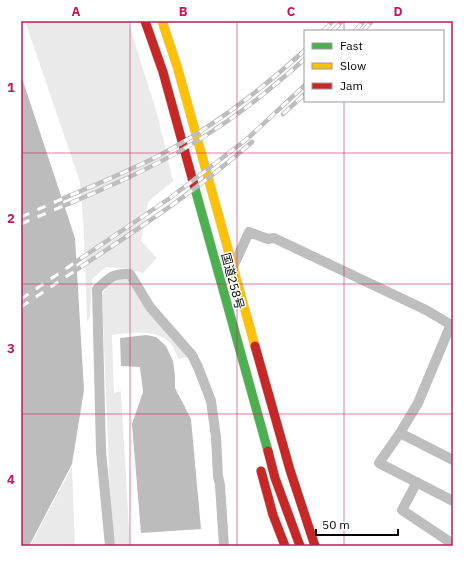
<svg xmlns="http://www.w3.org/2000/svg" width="474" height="567" font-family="'IBM Plex Sans','Noto Sans JP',sans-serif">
	<rect width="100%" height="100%" fill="#fff"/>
	<!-- green -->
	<path fill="#eaeaea" d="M 25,21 L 128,21 L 158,117 L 173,181 L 148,202 L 141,241 L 157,258 L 143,273 L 128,269 L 106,267 L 92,279 L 90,317 L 87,322 L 84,232 L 80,182 Z
		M 119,278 L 128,279 L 188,357 L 179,359 C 176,354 174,347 170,343 C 156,328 129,333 112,335 L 114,393 L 121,391 L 130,546 L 115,546 L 111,518 L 102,296 C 106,286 109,281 119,278 Z
		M 72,467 L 75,546 L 30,546 Z"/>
	<!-- water -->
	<path fill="#bcbcbc" d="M 21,75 L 75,238 L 84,390 L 72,464 L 29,546 L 21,546 Z
		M 146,335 L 156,337 L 166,346 L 173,361 L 175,376 L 175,388 L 191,419 L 201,529 L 141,533 L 132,424 L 143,392 L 140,367 L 121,366 L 120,338 Z"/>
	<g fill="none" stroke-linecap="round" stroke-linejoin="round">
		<!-- fast casing -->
		<g stroke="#dbdbdb" stroke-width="10">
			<path id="fast" d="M 194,185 L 268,451"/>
		</g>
		<!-- slow casing -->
		<g stroke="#dbdbdb" stroke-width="10">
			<path id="slow" d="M 162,21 L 177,66 L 255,346"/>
		</g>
		<!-- jam casing -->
		<g stroke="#dbdbdb" stroke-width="10">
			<path id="jam" d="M 145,21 L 163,72 L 194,185
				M 255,346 L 290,470 L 315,546
				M 268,451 L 275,478 L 300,546
				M 261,471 L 273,515 L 285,546"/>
		</g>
		<!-- street -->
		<path stroke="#bebebe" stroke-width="10" d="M 233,267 L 249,232 L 268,239 L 274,238 L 426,310 L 453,326
			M 451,324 L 418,403 L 400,433 L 379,463 L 453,501
			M 400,433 L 453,460
			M 417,482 L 402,510 L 453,544
			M 110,546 L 101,451 L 97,289 C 110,278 112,273 130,274 L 150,307 L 192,355 L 198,367 L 211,401 L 216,437 L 218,476 L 220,485 L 224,546"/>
		<!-- fast -->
		<use href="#fast" stroke="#4caf50" stroke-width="9"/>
		<!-- slow -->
		<use href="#slow" stroke="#ffc107" stroke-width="9"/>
		<!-- jam -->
		<use href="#jam" stroke="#c62828" stroke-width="9"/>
		<!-- rail casing -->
		<g stroke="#bdbdbd" stroke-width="4.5">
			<path id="rail" d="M 323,31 L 333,21
				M 333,31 L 342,21
				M 355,31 L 364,21
				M 363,31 L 372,21
				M 283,114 L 305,94
				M 21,217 C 67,196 115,178 160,155 C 213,127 261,90 305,50
				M 21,224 C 86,196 155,170 214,130 C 247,109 276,84 305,59
				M 21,299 L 170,198 L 247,139 L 305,85
				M 21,307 C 98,254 182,204 252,142"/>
		</g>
		<!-- rail -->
		<use href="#rail" stroke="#fff" stroke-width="3" stroke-dasharray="9" stroke-linecap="butt"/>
	</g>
	<!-- grid -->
	<path fill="none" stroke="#c2185b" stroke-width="1" stroke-opacity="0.55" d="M 130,21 L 130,546M 237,21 L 237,546M 344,21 L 344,31M 344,101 L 344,546M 21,153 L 453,153M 21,284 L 453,284M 21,414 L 453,414"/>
	<g text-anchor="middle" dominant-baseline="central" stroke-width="3" stroke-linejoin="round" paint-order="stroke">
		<!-- street labels -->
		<g font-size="12" fill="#000" stroke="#fff">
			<text transform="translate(233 281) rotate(75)">国道258号</text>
		</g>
	</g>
	<!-- border -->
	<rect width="474" height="567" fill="none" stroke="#ffffff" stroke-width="44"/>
	<!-- legend -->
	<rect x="304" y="30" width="140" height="72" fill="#ffffff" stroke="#999999"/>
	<rect x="312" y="43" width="20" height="6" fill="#4caf50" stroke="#999999"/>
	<text x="340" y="50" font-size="12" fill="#000000">Fast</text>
	<rect x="312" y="63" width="20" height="6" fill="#ffc107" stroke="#999999"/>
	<text x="340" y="70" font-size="12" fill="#000000">Slow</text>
	<rect x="312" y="83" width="20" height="6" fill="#c62828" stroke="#999999"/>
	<text x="340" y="90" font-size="12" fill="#000000">Jam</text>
	<!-- scale -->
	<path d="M316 529v6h82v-6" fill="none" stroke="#000000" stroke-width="2"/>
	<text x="322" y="529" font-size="12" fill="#000000" stroke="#ffffff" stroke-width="3" paint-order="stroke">50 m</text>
	<rect x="22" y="22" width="430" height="523" fill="none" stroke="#c2185b" stroke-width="1.5"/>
	<g font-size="13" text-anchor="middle" font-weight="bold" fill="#c2185b">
		<text x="76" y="16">A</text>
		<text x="183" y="16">B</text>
		<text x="291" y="16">C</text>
		<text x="398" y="16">D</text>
		<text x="11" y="92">1</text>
		<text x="11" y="223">2</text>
		<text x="11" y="353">3</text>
		<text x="11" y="484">4</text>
	</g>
</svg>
